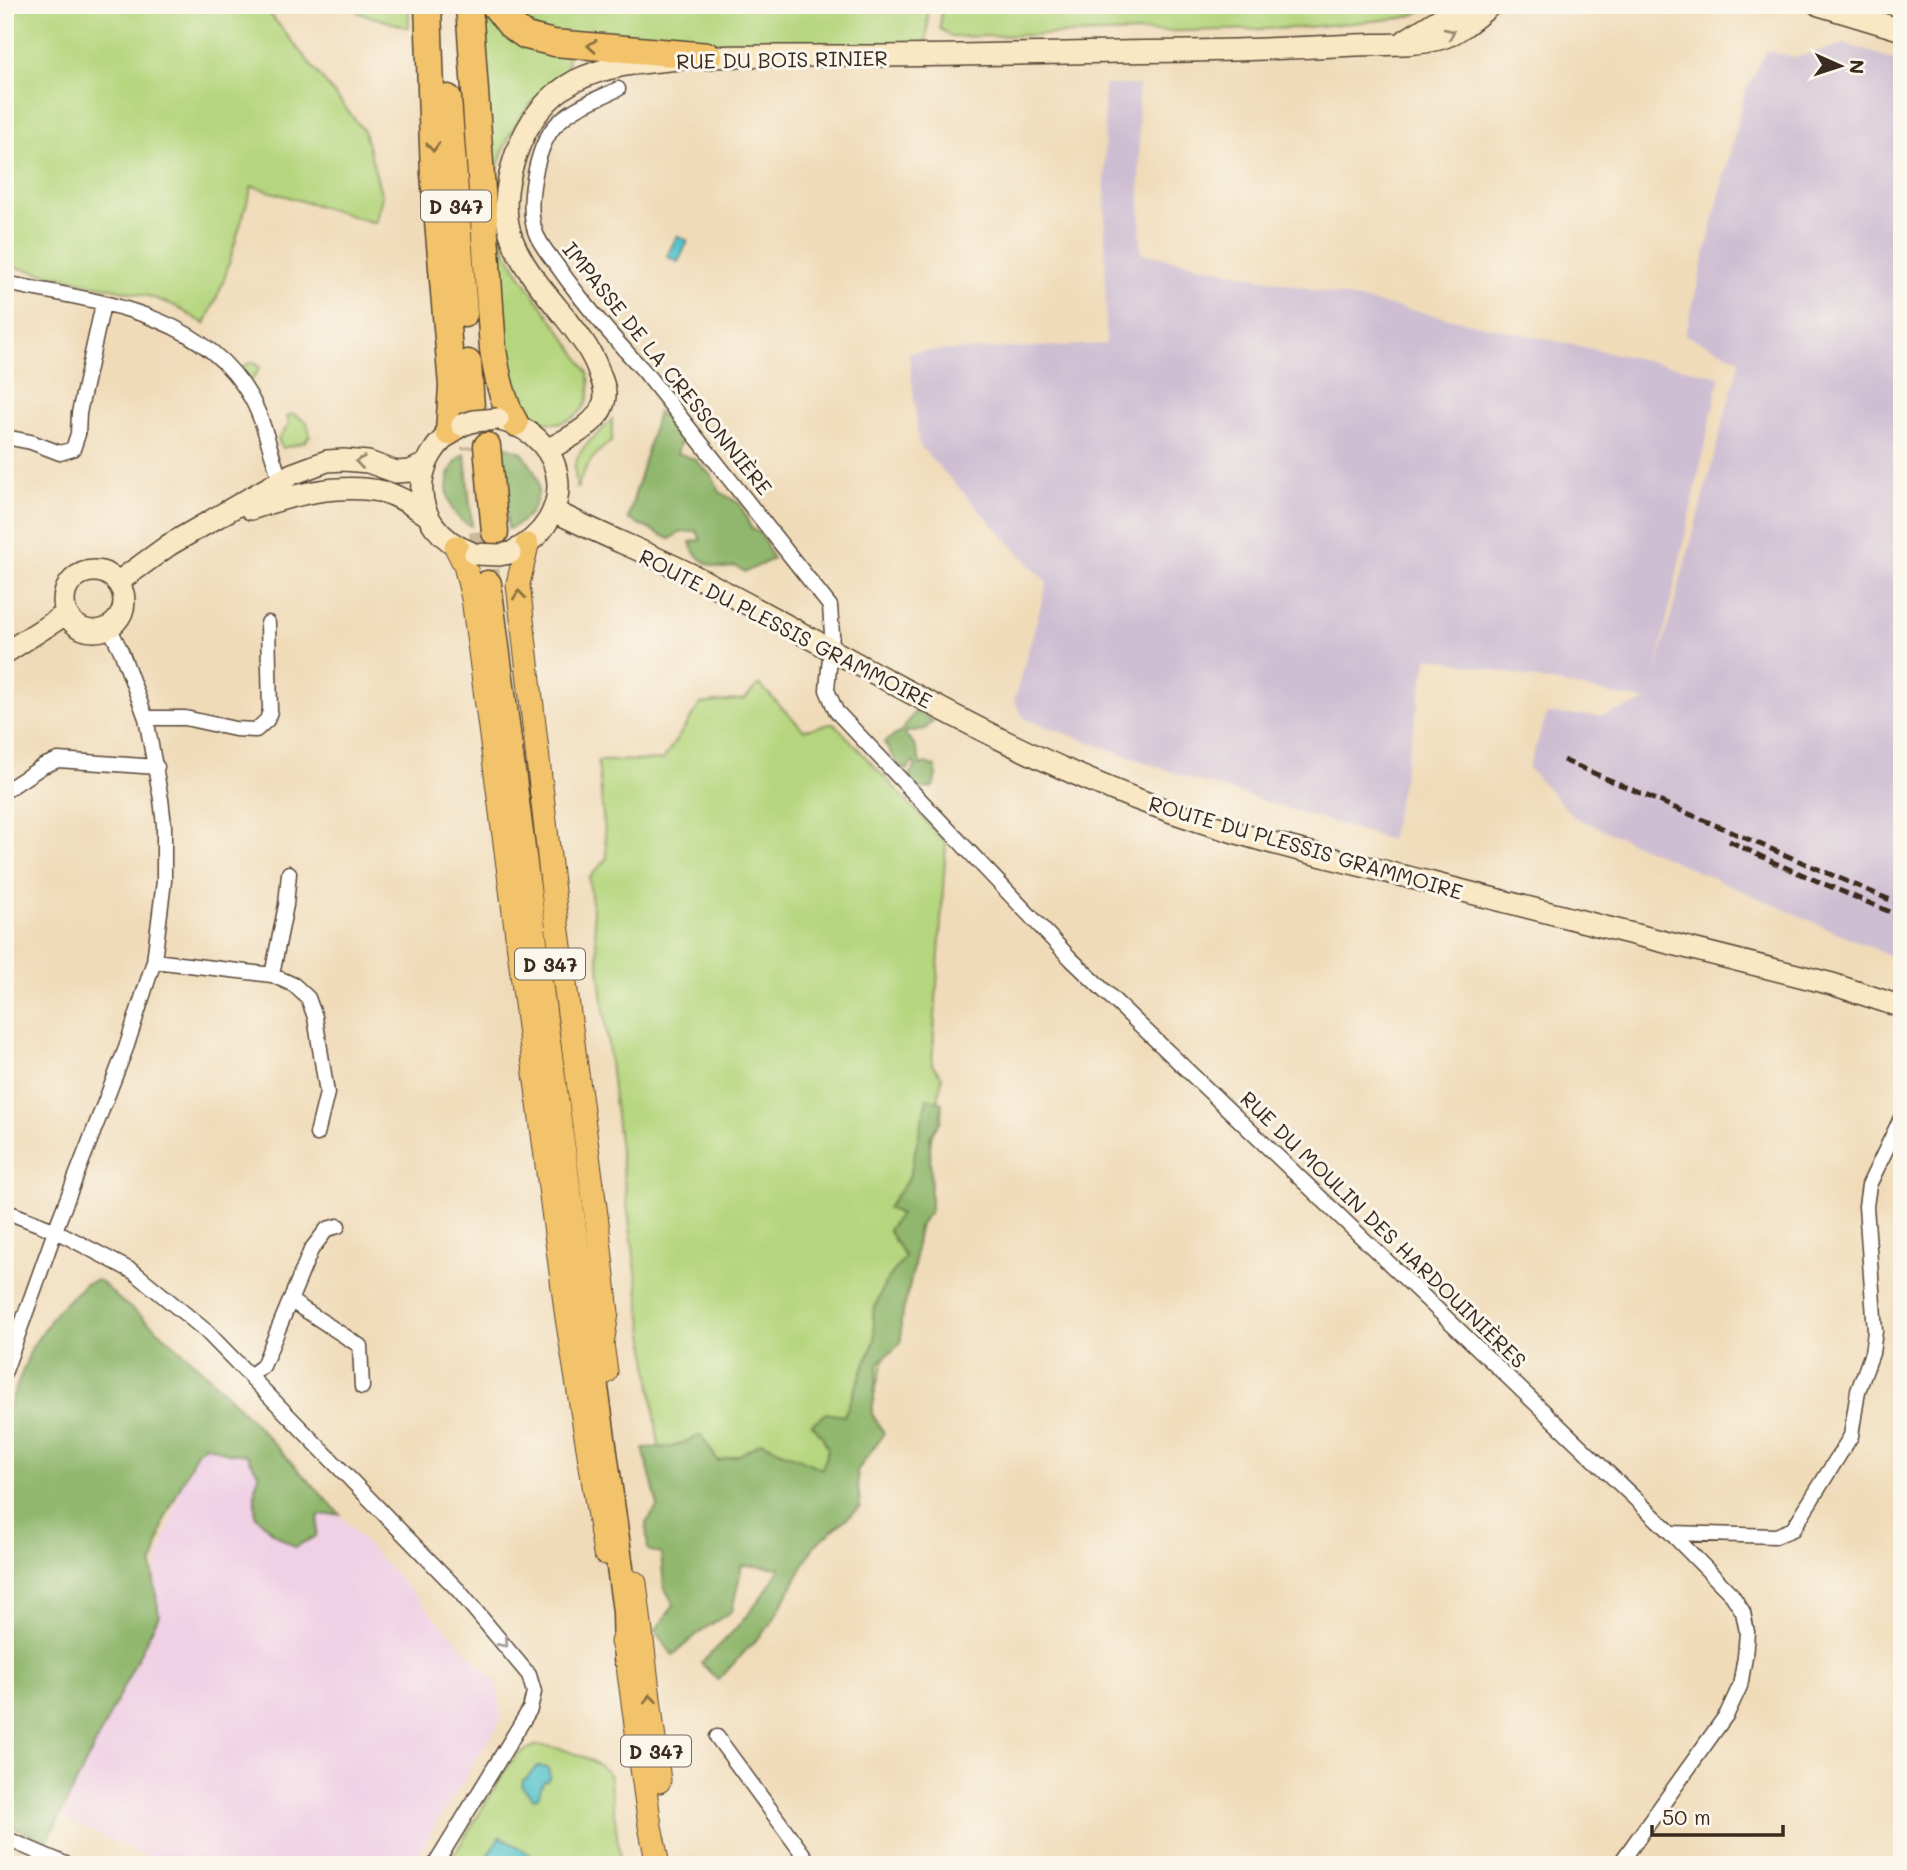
<svg xmlns="http://www.w3.org/2000/svg" width="1907" height="1870" font-family="Mali,sans-serif">
	<rect width="100%" height="100%" fill="#fbf7ec"/>
	<filter id="ink" filterUnits="userSpaceOnUse"><feTurbulence type="fractalNoise" baseFrequency=".0143" numOctaves="2"/><feDisplacementMap in="SourceGraphic" scale="14" xChannelSelector="R" yChannelSelector="G"/><feConvolveMatrix kernelMatrix="1 2 1 2 8 2 1 2 1" color-interpolation-filters="sRGB"/></filter>
	<filter id="wash" filterUnits="userSpaceOnUse"><feTurbulence type="fractalNoise" baseFrequency=".00686" numOctaves="4" result="noise"/><feDisplacementMap in="SourceGraphic" scale="28" xChannelSelector="R" yChannelSelector="G"/><feGaussianBlur stdDeviation="1.57" result="paint"/><feColorMatrix in="noise" values="0 0 0 0 0 0 0 0 0 0 0 0 0 0 0 0 0 1.4 0 .05"/><feComposite in="paint" operator="in"/></filter>
	<g filter="url(#wash)">
		<rect width="100%" height="100%" fill="#f0dbb9"/>
		<!-- built -->
		<path fill="#f0d0e5" d="M 213,1380 L 497,1683 L 501,1720 L 411,1865 L 163,1865 L 62,1817 L 147,1597 Z"/>
		<!-- industrial -->
		<path fill="#cebed2" d="M 1845,44 L 1902,62 L 1902,961 L 1574,817 L 1528,768 L 1547,714 L 1602,716 L 1647,701 L 1428,657 L 1390,840 L 1183,776 L 1025,719 L 1014,701 L 1047,583 L 919,445 L 909,352 L 1106,344 L 1104,85 L 1138,85 L 1141,253 L 1720,376 L 1654,679 L 1740,359 L 1685,335 L 1745,92 L 1767,50 L 1794,58 Z"/>
		<!-- green -->
		<path fill="#b5d67e" stroke="#78804e" stroke-width="2" d="M 5,5 L 263,5 L 364,131 L 382,197 L 375,223 L 252,186 L 223,283 L 205,324 L 173,305 L 148,296 L 5,265 Z
			M 353,5 L 409,5 L 409,28 L 359,13 Z
			M 480,5 L 565,54 L 568,58 L 567,73 C 531,96 507,128 497,171 L 492,173 Z
			M 504,5 L 928,5 L 927,38 C 922,48 916,48 906,50 L 563,37 L 545,34 Z
			M 941,5 L 1431,5 L 1416,14 L 1403,18 L 1298,28 L 951,37 L 940,28 Z
			M 494,240 L 501,240 C 523,289 562,326 588,373 C 599,418 553,438 521,410 C 516,406 511,398 508,392 Z
			M 249,363 L 254,363 L 260,368 L 250,382 L 240,369 Z
			M 293,414 L 307,422 L 310,435 L 305,442 L 282,448 L 278,439 L 289,424 L 287,416 Z
			M 612,419 L 612,441 C 594,453 583,468 577,489 C 576,482 574,472 575,465 C 579,445 601,434 612,419 Z
			M 759,684 L 804,730 L 834,723 L 946,843 L 932,1064 L 942,1077 L 927,1164 L 923,1213 L 907,1277 L 845,1499 L 659,1447 L 619,1142 L 589,878 L 607,858 L 598,761 L 663,760 L 700,704 L 745,699 Z
			M 534,1746 C 554,1744 596,1758 609,1774 L 621,1865 L 448,1865 L 510,1763 L 517,1755 Z"/>
		<!-- forest -->
		<path fill="#90b76d" stroke="#667046" stroke-width="2" d="M 658,412 L 682,437 L 677,453 L 695,459 L 712,476 L 720,492 L 740,504 L 751,528 L 761,534 L 773,559 L 745,572 L 735,566 C 717,573 694,560 690,542 L 701,540 L 697,531 L 679,533 L 670,539 L 628,519 Z
			M 500,445 C 506,447 515,449 521,452 C 525,455 528,462 531,466 C 547,489 535,519 508,529 Z
			M 465,454 L 472,526 C 442,516 439,470 465,454 Z
			M 916,710 L 933,721 L 925,729 L 907,732 L 904,735 C 914,739 919,754 920,765 L 926,763 L 935,767 L 936,775 L 933,787 C 925,790 919,790 912,785 L 909,775 L 916,766 L 913,762 L 906,770 L 899,767 L 884,742 L 902,731 Z
			M 927,1098 L 942,1103 L 941,1120 L 930,1137 L 931,1210 L 918,1227 L 914,1267 L 901,1320 L 901,1343 L 878,1363 L 872,1414 L 884,1433 L 857,1471 L 860,1507 L 814,1546 L 771,1624 L 718,1680 L 701,1663 C 732,1635 760,1604 780,1568 L 742,1565 L 732,1611 L 701,1631 L 673,1655 L 655,1631 L 674,1605 L 664,1587 L 661,1554 L 648,1550 L 646,1523 L 658,1506 L 643,1448 L 672,1447 L 701,1435 L 718,1461 L 739,1455 L 762,1442 C 782,1453 803,1459 822,1469 L 828,1449 L 822,1436 L 812,1424 L 826,1413 L 844,1416 L 875,1340 L 873,1312 L 885,1283 L 905,1257 L 888,1230 L 900,1214 L 887,1208 L 909,1178 Z
			M 97,1280 C 109,1287 114,1296 125,1304 C 206,1364 270,1442 340,1514 L 319,1515 L 316,1536 L 295,1547 L 272,1532 L 255,1515 L 255,1488 L 259,1475 L 247,1455 L 227,1453 L 206,1445 L 197,1452 L 165,1518 L 152,1568 L 159,1615 L 47,1842 L 5,1823 L 5,1417 L 32,1347 L 57,1311 L 85,1284 Z"/>
		<!-- water -->
		<path fill="#56c3cc" stroke="#487675" stroke-width="2" d="M 677,236 L 688,241 L 678,262 L 667,256 Z
			M 537,1766 L 548,1768 L 550,1776 L 547,1781 L 543,1782 L 538,1797 L 533,1798 L 522,1787 L 523,1780 L 527,1778 Z
			M 500,1836 L 536,1858 L 532,1865 L 482,1865 Z"/>
	</g>
	<g filter="url(#ink)">
		<g fill="none" stroke-linecap="round" stroke-linejoin="round">
			<!-- highway-tunnel -->
			<path stroke="#ccb89a" stroke-width="26" stroke-dasharray="26 13" stroke-linecap="butt" d="M 471,407 L 474,449
				M 482,531 L 488,584"/>
			<!-- street casing -->
			<g stroke="#564535" stroke-width="17">
				<path id="street" d="M 618,89 C 596,100 571,107 554,127 C 536,149 526,204 535,231 C 539,244 550,256 558,267 C 584,304 613,338 644,371 L 830,606 L 832,634 L 827,690 L 836,711 L 1072,960 L 1671,1533 L 1732,1595 L 1743,1612 L 1747,1632 L 1745,1657 L 1740,1686 L 1727,1714 L 1619,1865
					M 5,283 C 92,301 200,310 250,396 C 265,422 270,453 281,481
					M 5,437 L 31,442 L 60,453 L 73,449 L 78,434 L 79,413 L 103,304
					M 146,718 L 185,718 L 235,729 L 256,730 L 267,720 L 270,711 L 268,623
					M 5,791 L 43,766 L 58,760 L 157,767
					M 154,961 L 272,975 L 294,985 L 308,998 L 315,1017 L 327,1093 L 317,1134
					M 272,975 L 286,905 L 289,873
					M 5,1211 L 56,1231 L 134,1272 L 206,1331 L 459,1591 L 529,1675 L 534,1692 L 530,1709 L 435,1865
					M 291,1301 L 360,1346 L 362,1387
					M 5,1371 L 59,1220 L 126,1048 L 154,961 L 164,881 L 164,825 L 161,799 L 146,718 L 121,651 L 109,627
					M 251,1375 L 263,1366 L 311,1250 L 327,1229 L 338,1226
					M 1671,1533 L 1776,1536 L 1793,1529 L 1851,1436 L 1858,1391 L 1872,1353 L 1875,1331 L 1866,1206 L 1869,1185 L 1902,1116
					M 717,1737 L 811,1865
					M 5,1838 L 68,1865"/>
			</g>
			<!-- secondary casing -->
			<g stroke="#564535" stroke-width="24">
				<path id="secondary" d="M 1819,5 L 1902,30
					M 1406,40 L 1462,5
					M 500,420 C 572,437 578,521 512,552
					M 462,425 C 406,457 408,528 470,552
					M 547,450 C 567,439 598,425 604,402 C 607,392 603,383 600,375 C 593,352 578,334 564,316 C 519,261 490,229 516,154 C 527,123 545,97 575,81 C 605,66 636,63 669,60 C 720,55 770,56 822,56 C 944,57 1067,52 1189,51 C 1245,50 1300,48 1356,45 C 1382,44 1413,46 1439,39 C 1458,34 1476,17 1491,5
					M 251,509 C 292,495 340,482 384,492 C 400,496 413,506 427,515
					M 554,511 C 605,537 659,557 710,584 C 854,660 994,746 1147,803 C 1239,838 1336,859 1432,883 C 1565,917 1699,951 1832,984 L 1902,1007
					M64 601a30 30 0 1 1 60 0a30 30 0 1 1-60 0Z
					M 118,582 L 169,545 L 292,474 L 327,461 L 344,460 L 368,462 L 396,472 L 410,471 L 425,464
					M 5,653 L 66,614"/>
			</g>
			<!-- primary casing -->
			<g stroke="#564535" stroke-width="25">
				<path id="primary" d="M 527,545 L 518,584 L 555,909 L 598,1230 L 607,1313 L 602,1344 L 606,1372
					M 456,547 L 465,565 L 473,598 L 567,1318 L 605,1553
					M 635,1583 L 659,1781
					M 622,1642 L 627,1659 L 650,1826 L 658,1865"/>
			</g>
			<!-- highway casing -->
			<g stroke="#564535" stroke-width="29">
				<path id="highway" d="M 428,5 L 434,174 L 452,386 L 449,432
					M 469,5 L 493,349 C 497,376 502,400 515,423
					M 494,5 L 510,25 L 526,36 L 554,43 L 709,56
					M 448,98 L 464,314
					M 468,363 L 471,407
					M 487,446 L 495,532
					M 488,584 L 543,1012 L 626,1611 L 627,1659"/>
			</g>
			<!-- street -->
			<use href="#street" stroke="#fff" stroke-width="14"/>
			<!-- secondary -->
			<use href="#secondary" stroke="#fae7c3" stroke-width="21"/>
			<!-- primary -->
			<use href="#primary" stroke="#f2c36a" stroke-width="23"/>
			<!-- highway -->
			<use href="#highway" stroke="#f2c36a" stroke-width="26"/>
			<!-- rail -->
			<path stroke="#3b2a1e" stroke-width="5" stroke-dasharray="10 5" stroke-linecap="butt" d="M 1563,760 L 1902,905
				M 1729,841 L 1775,863 L 1902,917"/>
			<!-- secondary-bridge casing -->
			<g stroke="#564535" stroke-width="24" stroke-linecap="butt">
				<path id="secondary-bridge" d="M 462,425 L 474,421 L 498,419
					M 475,554 L 499,555 L 510,553"/>
			</g>
			<!-- secondary-bridge -->
			<use href="#secondary-bridge" stroke="#fae7c3" stroke-width="21"/>
		</g>
		<!-- one-way arrows -->
		<defs><path id="oneway-chevron" d="M-2-3.5L2.5 0L-2 3.5" fill="none" stroke-width="1.6" stroke-linecap="round" stroke-linejoin="round" transform="scale(1.75)"/></defs>
		<g stroke="#9a8870">
			<use href="#oneway-chevron" transform="translate(1450 33) rotate(-27)"/>
			<use href="#oneway-chevron" transform="translate(360 462) rotate(-172)"/>
		</g>
		<g stroke="#8d6f40">
			<use href="#oneway-chevron" transform="translate(592 46) rotate(-176)"/>
			<use href="#oneway-chevron" transform="translate(433 147) rotate(87)"/>
			<use href="#oneway-chevron" transform="translate(519 595) rotate(-96)"/>
			<use href="#oneway-chevron" transform="translate(650 1699) rotate(-96)"/>
		</g>
		<use stroke="#a79f9a" href="#oneway-chevron" transform="translate(504 1643) rotate(49)"/>
	</g>
	<g text-anchor="middle" dominant-baseline="central" stroke-width="6" stroke-linejoin="round" paint-order="stroke">
		<!-- shield labels -->
		<g fill="#fbf7ec" stroke="#75685c" stroke-width="2">
			<rect x="421" y="190.5" width="70" height="31" rx="5"/>
			<rect x="515" y="948.5" width="70" height="31" rx="5"/>
			<rect x="621" y="1735.5" width="70" height="31" rx="5"/>
		</g>
		<g font-size="19" font-weight="bold" fill="#3b2a1e">
			<text x="456" y="206">D 347</text>
			<text x="550" y="964">D 347</text>
			<text x="656" y="1751">D 347</text>
		</g>
		<!-- street labels -->
		<g font-size="21" fill="#3b2a1e" stroke="#fbf7ec">
			<text transform="translate(782 59) rotate(-1)">RUE DU BOIS RINIER</text>
			<text transform="translate(668 368) rotate(51)">IMPASSE DE LA CRESSONNIÈRE</text>
			<text transform="translate(786 628) rotate(27)">ROUTE DU PLESSIS GRAMMOIRE</text>
			<text transform="translate(1306 847) rotate(16)">ROUTE DU PLESSIS GRAMMOIRE</text>
			<text transform="translate(1384 1229) rotate(44)">RUE DU MOULIN DES HARDOUINIÈRES</text>
		</g>
	</g>
	<!-- margin -->
	<rect width="1907" height="1870" fill="none" stroke="#fbf7ec" stroke-width="28"/>
	<!-- north arrow -->
	<g transform="translate(1840 66) rotate(93)" stroke="#fbf7ec" stroke-width="5" paint-order="stroke">
	<path d="M0-5L12 26L0 18L-12 26Z" fill="#3b2a1e"/>
	<text y="-10" font-size="19" font-weight="bold" text-anchor="middle" fill="#3b2a1e">N</text>
	</g>
	<!-- scale -->
	<path d="M1652 1825v10h131v-10" fill="none" stroke="#3b2a1e" stroke-width="3.5"/>
	<text x="1662" y="1825" font-size="21" fill="#3b2a1e" stroke="#fbf7ec" stroke-width="5" paint-order="stroke">50 m</text>
</svg>
